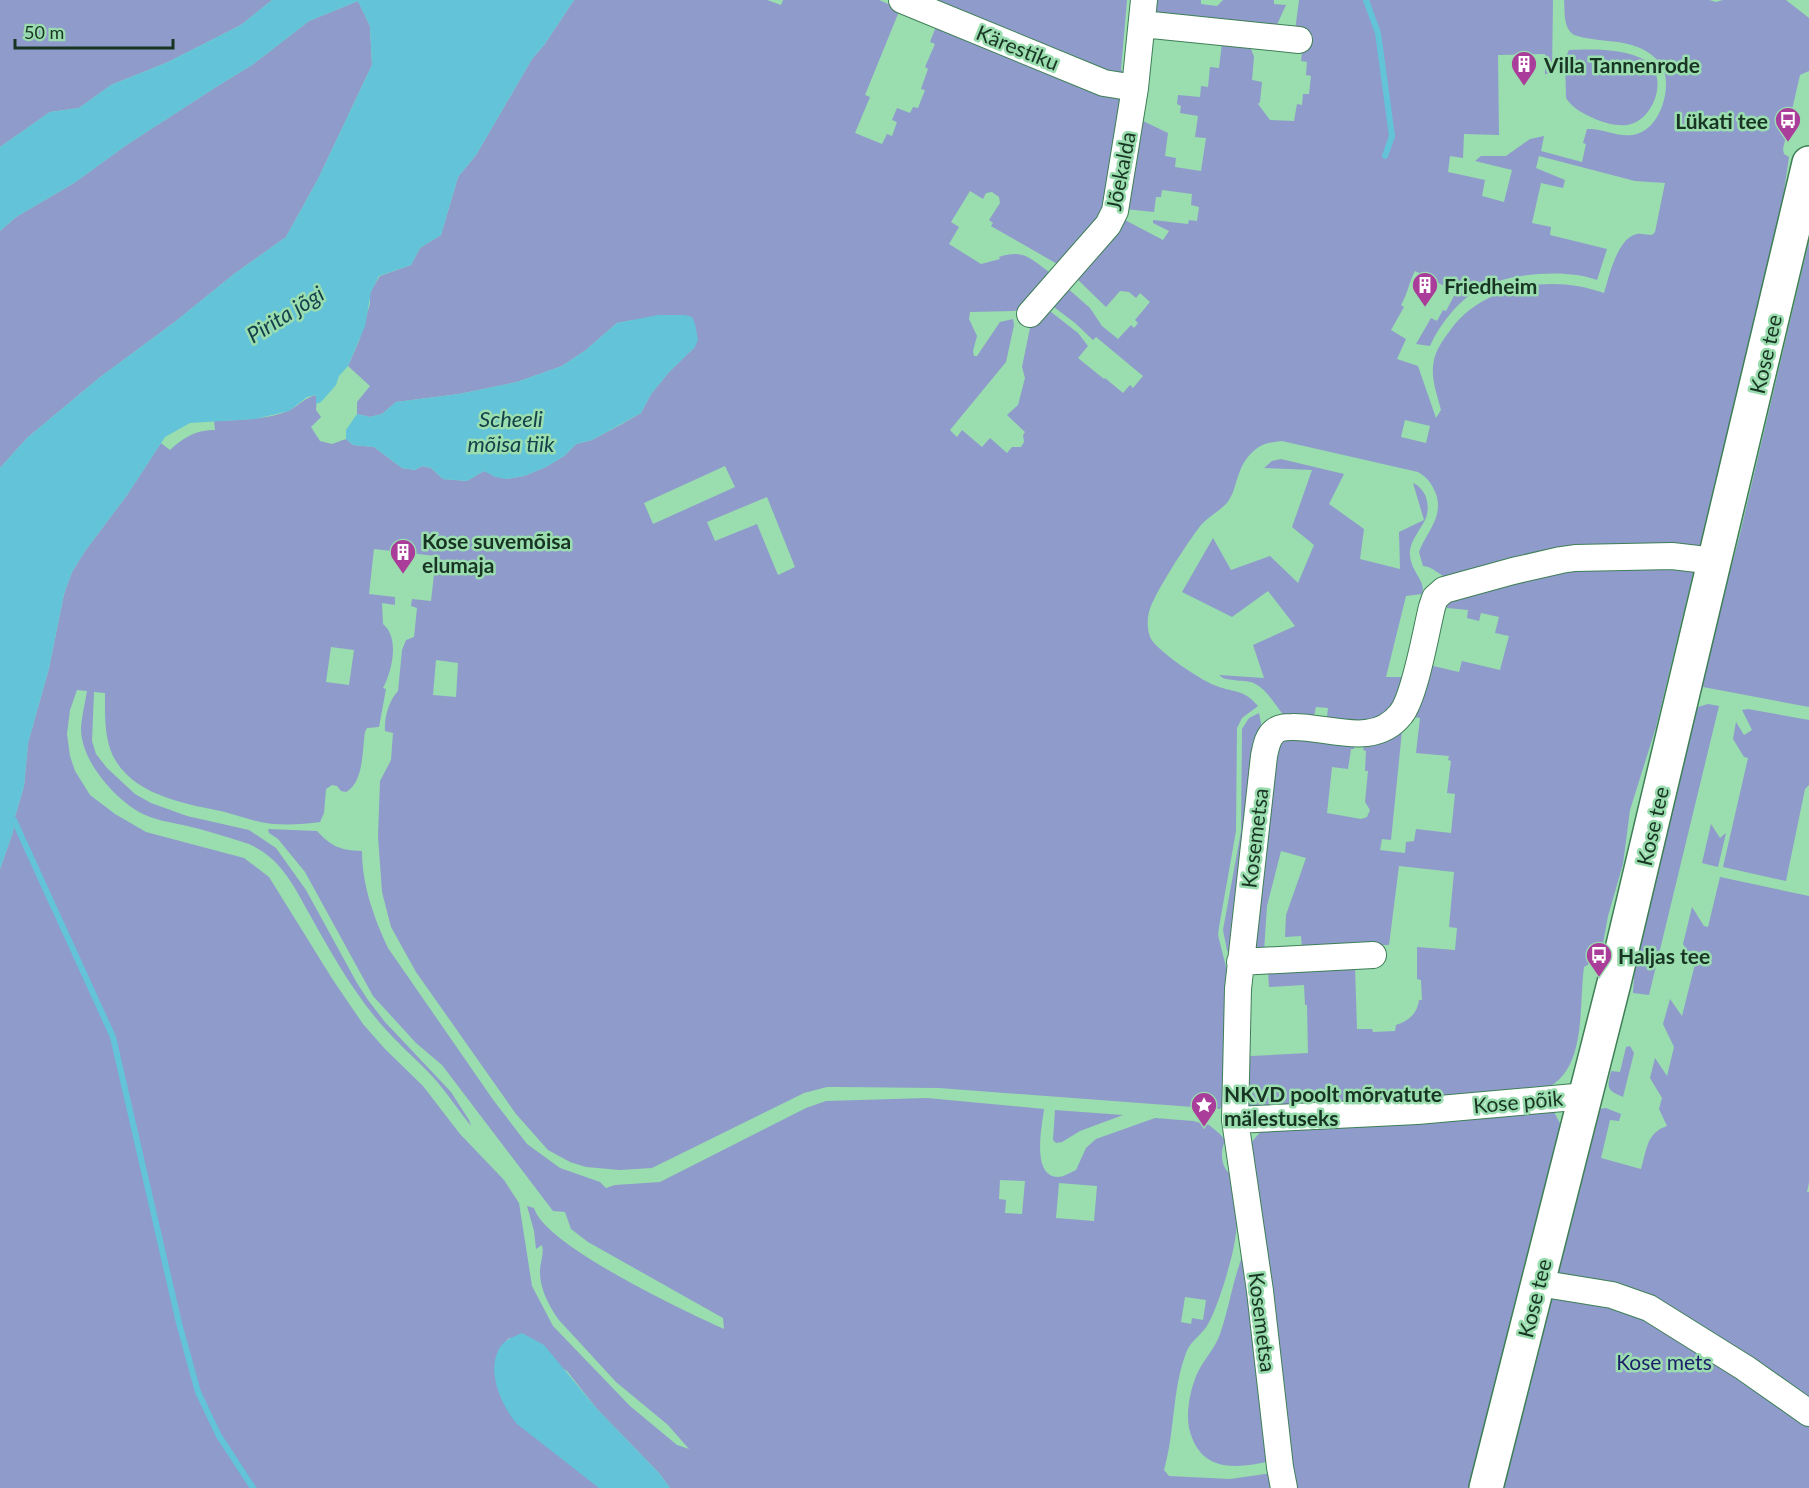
<svg xmlns="http://www.w3.org/2000/svg" width="1809" height="1488" font-family="Lato,sans-serif">
	<rect width="100%" height="100%" fill="#9addaf"/>
	<!-- green -->
	<path fill="#8f9bcb" fill-rule="evenodd" d="M 0,0 L 272,0 L 241,25 L 166,63 L 111,85 L 79,108 L 50,112 L 0,147 Z
		M 574,0 L 767,0 L 781,5 L 783,0 L 879,0 L 900,9 L 865,95 L 870,97 L 855,133 L 882,144 L 887,134 L 892,136 L 897,122 L 892,120 L 897,108 L 910,113 L 913,107 L 918,108 L 925,90 L 921,89 L 928,69 L 925,67 L 935,44 L 930,42 L 937,24 L 1123,95 L 1109,211 L 1059,265 L 991,226 L 993,223 L 989,220 L 1000,203 L 999,197 L 992,192 L 986,193 L 983,199 L 970,191 L 951,222 L 959,227 L 949,244 L 981,264 L 1000,259 L 999,257 C 1025,248 1031,260 1052,274 L 1026,308 L 1014,311 L 970,312 L 969,319 L 977,336 L 973,351 L 974,356 L 977,356 L 1000,322 L 1013,319 L 1014,325 L 1006,362 L 950,430 L 957,437 L 962,430 L 982,447 L 990,438 L 1007,453 L 1012,447 L 1021,447 L 1024,442 L 1023,435 L 1025,432 L 1007,415 L 1018,405 L 1025,378 L 1022,367 L 1032,318 L 1046,308 L 1078,333 L 1088,346 L 1078,358 L 1104,379 L 1105,378 L 1123,393 L 1130,385 L 1133,388 L 1143,376 L 1096,337 L 1093,340 L 1075,323 L 1050,304 L 1065,286 L 1090,308 L 1102,326 L 1118,339 L 1131,325 L 1134,328 L 1138,323 L 1135,320 L 1150,302 L 1140,293 L 1136,298 L 1129,292 L 1120,291 L 1106,307 L 1074,276 L 1123,219 L 1163,240 L 1169,231 L 1153,223 L 1153,220 L 1188,224 L 1189,220 L 1197,221 L 1199,207 L 1191,205 L 1192,194 L 1162,190 L 1161,197 L 1156,197 L 1154,212 L 1125,209 L 1141,120 L 1168,133 L 1165,156 L 1176,158 L 1175,167 L 1201,171 L 1206,138 L 1195,137 L 1198,116 L 1180,113 L 1181,106 L 1177,104 L 1178,95 L 1200,97 L 1201,86 L 1208,87 L 1210,67 L 1219,68 L 1222,43 L 1250,46 L 1254,57 L 1252,80 L 1262,82 L 1260,102 L 1258,104 L 1270,120 L 1294,121 L 1297,104 L 1302,105 L 1303,94 L 1309,94 L 1311,76 L 1306,75 L 1307,62 L 1301,61 L 1304,32 L 1295,31 L 1299,0 L 1553,0 L 1552,74 L 1545,74 L 1545,54 L 1498,55 L 1499,135 L 1464,134 L 1463,158 L 1450,156 L 1448,172 L 1485,180 L 1482,196 L 1504,202 L 1512,170 L 1475,161 L 1481,156 L 1506,156 L 1530,139 L 1544,136 L 1541,151 L 1582,162 L 1586,144 L 1583,143 L 1587,129 C 1604,128 1620,139 1637,134 C 1659,128 1671,92 1664,71 C 1661,62 1654,56 1646,51 C 1624,38 1598,43 1574,35 C 1563,28 1565,12 1564,0 L 1709,0 L 1716,2 L 1723,0 L 1786,0 L 1809,18 L 1809,71 L 1800,75 L 1783,149 L 1784,154 L 1789,157 L 1781,211 L 1710,530 L 1693,574 L 1656,727 L 1630,810 L 1623,864 L 1608,916 L 1602,949 L 1594,961 L 1584,967 C 1578,1011 1589,1082 1532,1093 L 1246,1107 L 1247,1059 L 1251,1056 L 1308,1053 L 1307,1005 L 1305,1005 L 1304,985 L 1269,987 L 1268,972 L 1355,967 L 1357,1029 L 1372,1029 L 1373,1032 L 1395,1031 L 1396,1025 C 1409,1021 1417,1014 1419,1000 L 1422,1000 L 1421,980 L 1417,979 L 1417,947 L 1455,950 L 1457,928 L 1449,927 L 1454,872 L 1399,866 L 1389,945 L 1379,945 L 1379,943 L 1252,956 L 1278,736 L 1355,743 L 1354,749 L 1351,749 L 1348,769 L 1332,767 L 1327,813 L 1361,819 L 1367,817 L 1370,810 L 1365,802 L 1368,771 L 1365,771 L 1366,751 L 1363,750 L 1364,746 L 1389,740 L 1402,731 L 1391,840 L 1382,839 L 1380,850 L 1405,853 L 1406,842 L 1414,841 L 1416,829 L 1451,833 L 1455,794 L 1447,793 L 1451,761 L 1448,760 L 1449,756 L 1416,753 L 1420,718 L 1413,717 L 1429,665 L 1459,672 L 1462,661 L 1500,670 L 1509,636 L 1495,633 L 1499,617 L 1481,613 L 1479,621 L 1467,618 L 1468,610 L 1447,608 L 1450,579 C 1440,576 1432,566 1423,566 L 1419,552 C 1426,532 1444,518 1436,494 C 1432,484 1428,478 1418,472 L 1282,441 C 1273,442 1263,443 1256,449 C 1234,466 1239,490 1226,504 C 1218,512 1208,517 1201,525 C 1189,540 1153,595 1149,612 C 1147,620 1147,631 1151,639 C 1159,652 1199,679 1214,685 C 1232,693 1243,688 1258,706 L 1242,718 L 1237,728 L 1236,831 L 1219,927 L 1218,935 L 1227,971 L 1224,1102 L 1220,1109 L 939,1088 L 841,1087 L 827,1087 L 804,1093 L 652,1168 L 620,1170 L 586,1167 L 570,1162 L 548,1150 L 516,1114 L 416,972 L 391,927 L 382,892 L 378,836 L 380,781 L 391,760 L 393,733 L 385,731 C 384,718 389,700 398,691 L 402,650 L 406,640 L 414,637 L 417,608 L 411,606 L 412,599 L 431,601 L 436,556 L 374,549 L 369,594 L 395,597 L 395,605 L 382,603 L 383,624 C 400,638 392,671 383,688 L 386,689 L 379,727 L 367,728 L 365,732 C 362,751 364,782 346,792 L 341,791 L 337,786 L 332,785 L 326,789 L 324,813 L 320,822 C 300,825 274,826 256,821 C 245,818 235,815 225,812 C 187,804 133,796 113,756 C 104,737 105,714 105,693 L 94,692 L 92,741 L 96,754 L 107,768 L 135,794 L 151,803 L 187,816 L 249,830 L 276,848 L 306,890 L 357,983 L 368,1000 L 385,1022 L 451,1092 L 469,1120 L 471,1126 C 458,1110 446,1091 432,1076 C 415,1058 396,1042 380,1023 C 352,990 331,953 310,915 C 294,886 281,858 249,844 C 227,837 205,830 183,825 C 169,822 155,820 143,814 C 115,800 80,760 81,727 C 82,715 85,703 87,691 L 77,690 L 70,710 L 67,734 L 70,756 L 75,771 L 90,795 L 115,814 L 146,832 L 244,858 L 269,877 L 333,980 L 363,1024 L 385,1049 L 423,1086 L 460,1134 L 504,1180 L 519,1203 L 532,1286 L 553,1326 L 630,1406 L 677,1445 L 689,1449 L 668,1425 L 616,1382 L 558,1319 C 548,1304 539,1287 540,1269 C 541,1261 544,1253 542,1245 L 536,1249 L 534,1231 L 527,1206 L 534,1208 C 544,1245 686,1312 724,1329 L 723,1318 L 588,1242 L 571,1229 L 565,1212 L 553,1211 L 442,1065 L 416,1043 L 373,996 L 305,872 L 278,839 L 269,833 L 268,829 L 317,831 C 332,847 340,850 362,851 C 362,885 374,918 388,948 L 494,1101 L 527,1144 L 560,1168 L 600,1182 L 606,1188 L 615,1185 L 660,1182 L 806,1108 L 826,1101 L 927,1098 L 1044,1109 C 1042,1127 1031,1176 1058,1177 C 1064,1177 1071,1172 1076,1170 L 1086,1148 L 1096,1139 L 1155,1118 L 1193,1121 L 1209,1125 L 1220,1134 L 1225,1140 C 1221,1151 1220,1161 1227,1171 C 1231,1175 1234,1176 1235,1181 C 1241,1201 1238,1220 1235,1240 C 1232,1260 1218,1307 1208,1324 C 1203,1334 1190,1341 1186,1353 C 1172,1390 1175,1432 1164,1470 L 1169,1476 L 1230,1479 L 1286,1471 L 1250,1144 L 1262,1130 L 1549,1109 L 1554,1112 L 1562,1127 L 1470,1488 L 670,1488 L 659,1473 L 597,1409 L 567,1371 L 509,1338 L 499,1349 L 495,1365 L 599,1488 L 0,1488 L 0,869 L 13,832 L 14,820 L 24,786 L 28,743 L 49,668 L 64,594 L 72,572 L 85,551 L 127,495 L 161,443 L 170,450 C 182,438 198,429 215,430 L 214,421 C 237,420 267,420 288,411 C 299,406 303,398 317,395 L 316,410 L 321,417 L 311,427 L 320,441 L 332,444 L 346,439 L 353,445 L 374,447 L 402,468 L 415,470 L 422,466 L 431,468 L 443,479 L 467,481 L 484,471 L 506,479 L 524,476 L 546,467 L 564,456 L 576,444 L 592,440 L 622,424 L 641,413 L 651,394 L 670,371 L 695,347 L 633,320 L 617,323 L 586,350 L 562,366 L 517,382 L 459,394 L 396,402 L 382,414 L 370,417 L 357,414 L 357,402 L 370,386 L 348,366 L 359,341 L 370,304 L 370,292 L 380,276 L 411,265 L 420,248 L 441,235 L 458,177 L 476,155 L 532,59 L 544,45 ZM 1539,156 L 1635,181 L 1665,183 L 1655,232 L 1652,235 C 1647,235 1641,233 1637,234 C 1617,238 1609,277 1604,293 C 1552,274 1482,284 1449,332 C 1443,340 1436,350 1434,360 C 1430,377 1437,394 1441,410 L 1436,418 L 1418,366 L 1397,359 L 1406,339 L 1391,330 L 1404,307 L 1401,305 C 1408,293 1409,282 1415,271 L 1456,292 L 1446,311 L 1443,310 L 1437,321 L 1431,318 L 1416,344 L 1430,346 C 1439,326 1456,304 1474,292 C 1502,273 1566,268 1597,280 L 1607,249 L 1550,235 L 1551,227 L 1532,223 L 1541,183 L 1563,188 L 1565,180 L 1536,168 ZM 1405,420 L 1430,426 L 1426,443 L 1401,437 ZM 725,466 L 735,487 L 653,524 L 644,503 ZM 767,497 L 795,567 L 778,575 L 757,524 L 715,541 L 707,522 ZM 331,647 L 354,650 L 349,685 L 326,682 ZM 436,660 L 458,663 L 456,697 L 433,695 ZM 1281,851 L 1306,858 L 1286,915 L 1285,937 L 1301,936 L 1302,949 L 1264,951 L 1267,906 ZM 1000,1180 L 1025,1181 L 1022,1214 L 1005,1213 L 1006,1200 L 999,1199 ZM 1059,1183 L 1097,1186 L 1094,1221 L 1056,1218 ZM 1185,1297 L 1206,1300 L 1203,1320 L 1192,1318 L 1191,1324 L 1181,1322 Z
		M 916,0 L 1127,0 L 1121,70 L 1124,72 L 1121,78 Z
		M 1151,0 L 1201,0 L 1201,4 L 1217,6 L 1223,0 L 1274,0 L 1274,4 L 1286,5 L 1275,29 L 1200,20 L 1198,16 L 1159,16 L 1154,11 Z
		M 358,1 L 370,26 L 372,65 L 318,179 L 286,237 L 234,274 L 176,321 L 99,378 L 27,438 L 0,468 L 0,231 L 16,217 L 74,183 L 128,144 L 216,87 L 252,65 L 309,21 Z
		M 1569,50 C 1592,49 1626,48 1646,61 C 1670,77 1653,122 1627,125 C 1616,126 1605,123 1595,119 C 1584,114 1572,108 1566,98 L 1565,58 Z
		M 1809,241 L 1809,707 L 1703,687 L 1704,668 L 1739,538 Z
		M 1281,459 L 1344,474 L 1329,504 L 1364,529 L 1360,559 L 1400,569 L 1399,532 L 1424,520 L 1413,483 C 1427,489 1431,507 1425,520 C 1420,530 1412,539 1410,550 C 1408,571 1427,580 1422,594 L 1406,596 L 1386,677 L 1410,677 L 1387,720 L 1324,722 L 1325,717 L 1327,717 L 1328,708 L 1316,707 L 1314,716 L 1318,716 L 1284,716 C 1275,705 1266,687 1251,682 C 1242,680 1232,681 1223,678 L 1219,675 L 1264,678 L 1253,645 L 1295,626 L 1268,591 L 1232,617 L 1182,592 L 1213,538 L 1231,570 L 1270,556 L 1298,583 L 1314,545 L 1292,527 L 1312,470 L 1264,468 L 1272,461 Z
		M 1708,704 L 1719,706 L 1649,995 L 1633,993 L 1635,960 L 1692,711 L 1698,707 Z
		M 1748,709 L 1809,720 L 1809,785 L 1805,789 L 1786,881 L 1723,867 L 1748,758 L 1744,757 L 1733,739 L 1736,722 L 1744,735 L 1752,730 L 1742,710 Z
		M 1259,713 L 1262,728 L 1230,956 L 1227,950 L 1223,930 L 1241,831 L 1242,729 L 1249,718 Z
		M 1711,824 L 1720,838 L 1726,833 L 1718,867 L 1702,863 Z
		M 1720,877 L 1809,896 L 1809,1182 L 1807,1192 L 1809,1192 L 1809,1488 L 1500,1488 L 1598,1109 L 1606,1108 L 1621,1114 L 1619,1121 L 1610,1120 L 1601,1158 L 1641,1169 C 1647,1150 1646,1133 1667,1126 L 1659,1109 L 1662,1098 L 1650,1078 L 1655,1058 L 1667,1076 L 1674,1047 L 1663,1024 L 1670,999 L 1682,1016 L 1695,964 L 1683,944 L 1692,907 L 1704,926 L 1708,927 Z
		M 1630,1046 L 1634,1053 L 1623,1097 C 1606,1090 1607,1088 1611,1071 L 1620,1072 L 1626,1047 Z
		M 1055,1110 L 1123,1115 L 1080,1131 L 1062,1142 L 1056,1143 L 1053,1140 Z
		M 1243,1254 L 1275,1460 C 1237,1469 1200,1474 1189,1428 C 1186,1412 1190,1390 1197,1374 C 1203,1360 1215,1349 1220,1334 C 1229,1308 1233,1280 1243,1254 Z"/>
	<!-- water -->
	<path fill="#63c3d8" d="M 272,0 L 574,0 L 544,45 L 532,59 L 476,155 L 458,177 L 441,235 L 420,248 L 411,265 L 379,276 L 371,292 L 365,326 L 348,366 L 339,376 L 336,385 L 321,402 L 316,404 L 316,395 L 307,397 L 289,411 L 255,419 L 190,423 L 165,437 L 127,495 L 85,551 L 72,572 L 64,594 L 49,668 L 28,743 L 24,786 L 14,820 L 13,832 L 0,869 L 0,468 L 27,438 L 99,378 L 176,321 L 234,274 L 286,237 L 318,179 L 372,65 L 370,26 L 358,1 L 309,21 L 252,65 L 216,87 L 128,144 L 74,183 L 16,217 L 0,231 L 0,147 L 50,112 L 79,108 L 111,85 L 166,63 L 241,25 Z
		M 658,315 L 685,315 L 692,317 L 695,324 L 698,340 L 695,347 L 670,371 L 651,394 L 641,413 L 592,440 L 576,444 L 564,456 L 546,467 L 524,476 L 506,479 L 495,477 L 484,471 L 467,481 L 443,479 L 431,468 L 422,466 L 415,470 L 402,468 L 374,447 L 353,445 L 346,439 L 346,430 L 357,414 L 370,417 L 382,414 L 396,402 L 459,394 L 517,382 L 562,366 L 586,350 L 617,323 Z
		M 522,1333 L 544,1345 L 597,1409 L 659,1473 L 670,1488 L 599,1488 L 517,1424 C 502,1406 486,1373 499,1349 C 504,1340 513,1337 522,1333 Z"/>
	<g fill="none" stroke-linecap="round" stroke-linejoin="round">
		<!-- stream -->
		<path stroke="#63c3d8" stroke-width="6" d="M 1366,0 L 1378,33 L 1392,136 L 1385,156
			M 14,820 L 113,1037 L 179,1323 L 198,1392 L 219,1436 L 253,1488"/>
		<!-- street casing -->
		<g stroke="#3e7f56" stroke-width="28">
			<path id="street" d="M 902,0 L 1104,83 L 1135,88
				M 1142,24 L 1299,40
				M 1030,314 L 1108,225 L 1115,211 L 1135,88 L 1144,0
				M 1240,962 L 1373,955
				M 1235,1120 L 1417,1111 L 1586,1096
				M 1538,1283 L 1612,1295 L 1649,1308 L 1745,1368 L 1809,1413
				M 1284,1488 L 1280,1467 L 1260,1291 L 1235,1120 L 1238,989 L 1264,756 C 1266,747 1267,737 1275,731 C 1280,727 1286,727 1292,727 C 1328,726 1374,749 1401,714 C 1415,697 1426,631 1432,607 L 1435,598 L 1444,590 L 1513,571 L 1561,560 L 1575,558 L 1672,556 L 1715,561"/>
		</g>
		<!-- secondary casing -->
		<g stroke="#3e7f56" stroke-width="36">
			<path id="secondary" d="M 1486,1488 L 1614,983 L 1809,163"/>
		</g>
		<!-- street -->
		<use href="#street" stroke="#fff" stroke-width="26"/>
		<!-- secondary -->
		<use href="#secondary" stroke="#fff" stroke-width="33"/>
	</g>
	<!-- icons -->
	<defs>
		<g id="building-pin" transform="scale(1.35)"><path d="M0 17L-7.5 6A9.5 9.5 0 1 1 7.5 6Z" fill="#aa3c9a" stroke="#9addaf"/><path d="M-4-6H4V6H1V3H-1V6H-4ZM-2.5-4.3h1.7v1.8h-1.7ZM.8-4.3h1.7v1.8H.8ZM-2.5-1h1.7V.8h-1.7ZM.8-1h1.7V.8H.8Z" fill="#fff"/></g>
		<g id="bus-pin" transform="scale(1.35)"><path d="M0 17L-7.5 6A9.5 9.5 0 1 1 7.5 6Z" fill="#aa3c9a" stroke="#9addaf"/><path d="M-5-6H5V4H4V6H2V4H-2V6H-4V4H-5ZM-3.5-4V0h7V-4ZM-3.5 1.2v1.5H-2V1.2ZM2 1.2v1.5H3.5V1.2Z" fill="#fff"/></g>
		<g id="sight-pin" transform="scale(1.35)"><path d="M0 17L-7.5 6A9.5 9.5 0 1 1 7.5 6Z" fill="#aa3c9a" stroke="#9addaf"/><path d="M0-6L1.8-2.2L6-1.7L2.9 1.2L3.7 5.4L0 3.3L-3.7 5.4L-2.9 1.2L-6-1.7L-1.8-2.2Z" fill="#fff"/></g>
	</defs>
	<g fill-rule="evenodd">
		<use href="#building-pin" x="1524" y="64"/>
		<use href="#bus-pin" x="1788" y="120"/>
		<use href="#building-pin" x="1425" y="285"/>
		<use href="#building-pin" x="403" y="552"/>
		<use href="#bus-pin" x="1599" y="955"/>
		<use href="#sight-pin" x="1204" y="1105"/>
	</g>
	<g text-anchor="middle" dominant-baseline="central" stroke-width="5" stroke-linejoin="round" paint-order="stroke">
		<!-- street labels -->
		<g font-size="21" fill="#183422" stroke="#9addaf">
			<text transform="translate(1018 47) rotate(22)">Kärestiku</text>
			<text transform="translate(1120 171) rotate(-79)">Jõekalda</text>
			<text transform="translate(1765 354) rotate(-77)">Kose tee</text>
			<text transform="translate(1652 826) rotate(-77)">Kose tee</text>
			<text transform="translate(1254 838) rotate(-83)">Kosemetsa</text>
			<text transform="translate(1518 1101) rotate(-5)">Kose põik</text>
			<text transform="translate(1534 1298) rotate(-76)">Kose tee</text>
			<text transform="translate(1263 1322) rotate(83)">Kosemetsa</text>
		</g>
		<!-- poi labels -->
		<g font-size="21" font-weight="bold" fill="#183422" stroke="#9addaf" text-anchor="start">
			<text x="1544" y="64">Villa Tannenrode</text>
			<text x="1768" y="120" text-anchor="end">Lükati tee</text>
			<text x="1444" y="285">Friedheim</text>
			<text x="422" y="540">Kose suvemõisa<tspan x="422" dy="24">elumaja</tspan></text>
			<text x="1618" y="955">Haljas tee</text>
			<text x="1224" y="1093">NKVD poolt mõrvatute<tspan x="1224" dy="24">mälestuseks</tspan></text>
		</g>
		<!-- park labels -->
		<g font-size="21" fill="#1c1e67" stroke="#9addaf">
			<text x="1664" y="1361">Kose mets</text>
		</g>
		<!-- water labels -->
		<g font-size="22" font-style="italic" fill="#15414b" stroke="#9addaf">
			<text transform="translate(285 314) rotate(-32)">Pirita jõgi</text>
			<text x="511" y="418">Scheeli<tspan x="511" dy="25">mõisa tiik</tspan></text>
		</g>
	</g>
	<!-- scale -->
	<path d="M15 39v9h158v-9" fill="none" stroke="#183422" stroke-width="3"/>
	<text x="24" y="39" font-size="18" fill="#183422" stroke="#9addaf" stroke-width="4.5" paint-order="stroke">50 m</text>
</svg>
